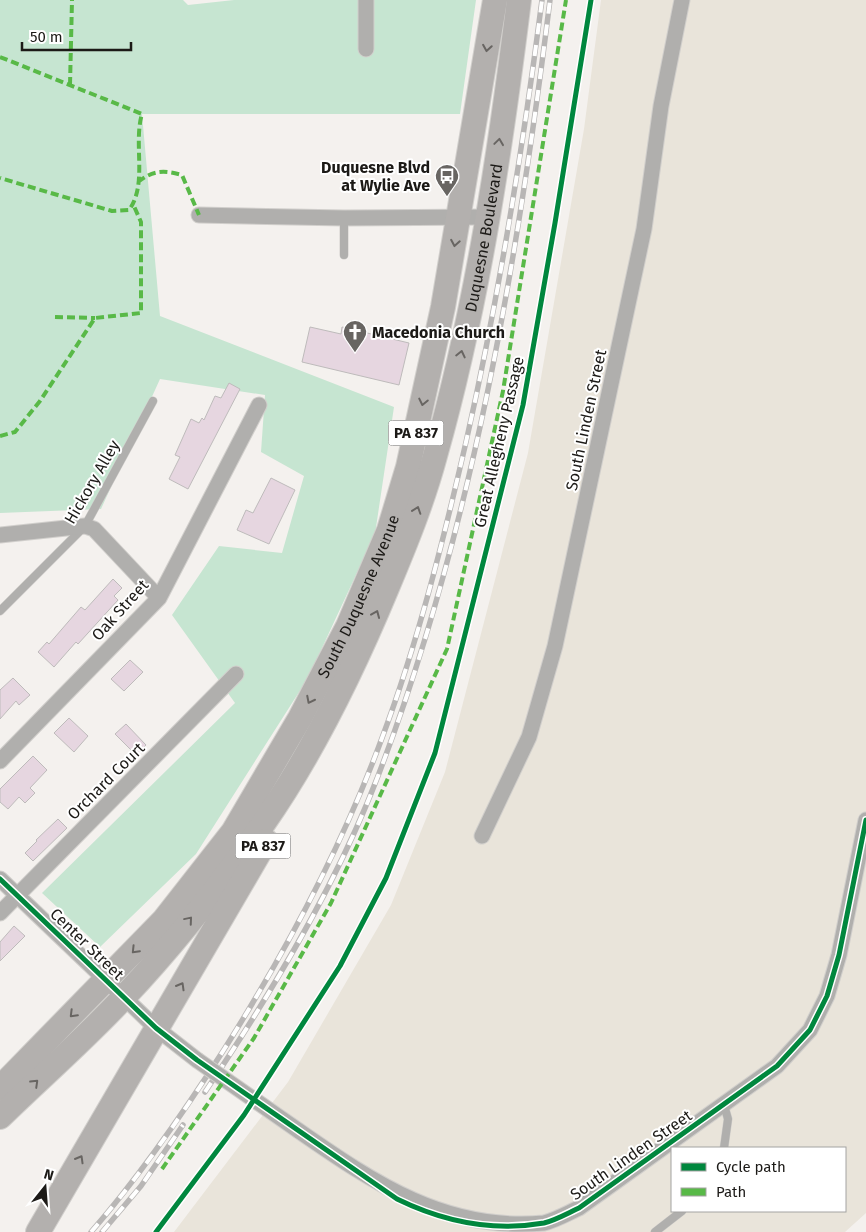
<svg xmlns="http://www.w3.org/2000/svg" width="866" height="1232" font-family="'Fira Sans',sans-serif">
	<rect width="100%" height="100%" fill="#f4f1ee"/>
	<!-- built -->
	<path fill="#e9e4da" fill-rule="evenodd" d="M 601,0 L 866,0 L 866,1213 L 845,1232 L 174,1232 L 288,1082 L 391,905 L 445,772 L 528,453 L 584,129 ZM 672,1148 L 845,1148 L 845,1211 L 672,1211 Z"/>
	<!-- green -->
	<path fill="#c6e5d1" d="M 0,0 L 183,0 L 188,5 L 234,0 L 476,0 L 460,114 L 142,114 L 160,316 L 394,407 L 375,534 L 308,678 L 196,854 L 100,947 L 42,893 L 235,703 L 172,615 L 219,546 L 282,553 L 304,476 L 261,452 L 265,395 L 160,379 L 101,509 L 0,513 Z"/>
	<!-- building -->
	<path fill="#e6d6e0" stroke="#bebbbb" d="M 310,327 L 341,334 L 342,327 L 409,343 L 399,385 L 302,362 Z
		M 229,383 L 240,389 L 188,489 L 169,479 L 180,457 L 175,455 L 191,419 L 199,423 L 202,418 L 204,420 L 215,396 L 221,398 Z
		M 271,478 L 295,490 L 269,544 L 237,530 L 246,510 L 253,513 Z
		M 113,579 L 122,588 L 114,596 L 118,600 L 78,644 L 76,642 L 54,667 L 38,652 L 47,642 L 49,644 L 81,607 L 85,610 Z
		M 130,660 L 143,672 L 124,691 L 111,679 Z
		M 13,678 L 30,695 L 19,705 L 16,701 L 0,719 L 0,690 Z
		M 69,718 L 88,736 L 74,752 L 54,733 Z
		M 126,724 L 146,745 L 136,755 L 115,734 Z
		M 33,756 L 47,770 L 30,788 L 35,793 L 25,803 L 19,797 L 8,809 L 0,802 L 0,789 Z
		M 58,819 L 67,828 L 33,861 L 25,853 L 37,841 L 36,840 Z
		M 14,926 L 25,936 L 0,961 L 0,942 Z"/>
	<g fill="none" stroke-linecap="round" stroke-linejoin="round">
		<!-- service casing -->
		<g stroke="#d1cfcc" stroke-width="9">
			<path id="service" d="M 344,218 L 344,255
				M 0,611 L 85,526 L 153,401
				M 724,1148 L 728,1119 L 724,1105
				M 655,1232 L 682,1211"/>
		</g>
		<!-- minor casing -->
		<g stroke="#d1cfcc" stroke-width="17">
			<path id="minor" d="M 366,49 L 366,0
				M 199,215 L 344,218 L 487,217
				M 0,535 L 85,526 L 94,529 L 159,598
				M 0,761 L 159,598 L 259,405
				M 482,836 L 529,737 L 555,646 L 644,229 L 661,106 L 682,0
				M 0,879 L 156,1028 L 197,1060
				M 0,913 L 236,674
				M 299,1131 C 374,1183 446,1232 544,1223 C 556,1220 568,1213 579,1208 L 777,1066 L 810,1030 L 827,996 L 839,955 L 866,820"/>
		</g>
		<!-- primary casing -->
		<g stroke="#d1cfcc" stroke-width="26">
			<g id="primary">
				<path id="s1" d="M 0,1088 L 164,920 L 233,832 L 300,718 L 348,626 L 389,530 L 408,467 L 443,307 L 495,0"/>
				<path id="s2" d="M 0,1117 C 41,1077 85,1039 124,997 C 173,945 222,883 263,824 C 314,751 353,670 387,588 C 405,545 423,501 435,456 C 477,307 500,153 519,0"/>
				<path d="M 38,1232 L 266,841"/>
			</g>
		</g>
		<!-- service -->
		<use href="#service" stroke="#b0afad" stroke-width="8"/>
		<!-- minor -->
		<use href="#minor" stroke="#b0afad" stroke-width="15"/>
		<!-- primary -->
		<use href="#primary" stroke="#b3b0ae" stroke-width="24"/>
		<!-- rail casing -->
		<g stroke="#b8b6b5" stroke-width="5.5">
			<path id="rail" d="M 205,1092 C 271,994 336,886 378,776 C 472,531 518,259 550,0
				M 91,1232 C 141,1175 184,1112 225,1048 C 286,951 342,847 382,738 C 418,642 443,542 466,442 C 499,296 523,148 542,0
				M 102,1232 L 141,1186 L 183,1125"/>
		</g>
		<!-- rail -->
		<use href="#rail" stroke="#fff" stroke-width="4" stroke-dasharray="11" stroke-linecap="butt"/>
		<!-- minor-bridge casing -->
		<g stroke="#d1cfcc" stroke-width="17" stroke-linecap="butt">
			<path id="minor-bridge" d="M 197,1060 L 299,1131"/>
		</g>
		<!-- minor-bridge -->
		<use href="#minor-bridge" stroke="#b0afad" stroke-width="15"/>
		<!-- quiet -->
		<path stroke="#58b947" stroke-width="4" stroke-dasharray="8 4" stroke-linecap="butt" d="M 0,57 L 142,114 C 133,144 148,184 129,210 L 112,211 L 0,178
			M 70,85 L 72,0
			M 138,182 C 153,170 164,170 182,175 L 199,215
			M 55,317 L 95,318
			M 0,436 L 15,432 L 40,401 L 95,318 L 141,313 L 141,222 L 133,204
			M 162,1169 L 254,1038 L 331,903 L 447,649 L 503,391 L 566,0"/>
		<!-- cycleway casing -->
		<g stroke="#fff" stroke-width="8">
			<path id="cycleway" d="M 0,879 L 156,1028 L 197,1060 L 397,1199 C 444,1222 492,1232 544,1223 C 556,1220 568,1213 579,1208 L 777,1066 L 810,1030 L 827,996 L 839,955 L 866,820
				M 156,1232 L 244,1115 L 340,966 L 386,878 L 435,753 L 523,405 L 555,223 L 591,0"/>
		</g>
		<!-- cycleway -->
		<use href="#cycleway" stroke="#00873e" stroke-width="5"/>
	</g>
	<!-- one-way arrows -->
	<defs><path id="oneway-chevron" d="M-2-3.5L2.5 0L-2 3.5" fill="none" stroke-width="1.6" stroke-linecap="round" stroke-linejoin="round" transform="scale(1.25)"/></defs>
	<g stroke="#686562">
		<use href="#oneway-chevron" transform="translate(487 48) rotate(99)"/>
		<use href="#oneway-chevron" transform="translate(499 142) rotate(-82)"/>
		<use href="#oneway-chevron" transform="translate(455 243) rotate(100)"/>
		<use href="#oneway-chevron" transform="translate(461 354) rotate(-77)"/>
		<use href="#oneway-chevron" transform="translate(423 402) rotate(102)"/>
		<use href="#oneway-chevron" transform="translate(417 510) rotate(-71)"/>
		<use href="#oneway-chevron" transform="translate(376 614) rotate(-67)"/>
		<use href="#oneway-chevron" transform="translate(310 700) rotate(117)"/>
		<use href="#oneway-chevron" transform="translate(189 920) rotate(-50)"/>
		<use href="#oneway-chevron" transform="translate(135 950) rotate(134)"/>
		<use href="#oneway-chevron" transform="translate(181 986) rotate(-60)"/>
		<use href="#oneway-chevron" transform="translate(73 1014) rotate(135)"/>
		<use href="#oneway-chevron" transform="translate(35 1083) rotate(-44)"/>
		<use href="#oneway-chevron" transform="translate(80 1159) rotate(-60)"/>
	</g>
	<!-- icons -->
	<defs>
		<g id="bus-pin" transform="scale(1.25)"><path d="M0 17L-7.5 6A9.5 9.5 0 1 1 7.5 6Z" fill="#686562" stroke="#fff"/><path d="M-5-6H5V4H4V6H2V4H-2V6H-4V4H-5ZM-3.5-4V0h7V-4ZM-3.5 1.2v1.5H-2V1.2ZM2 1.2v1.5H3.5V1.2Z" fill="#fff"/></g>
		<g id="church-pin" transform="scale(1.25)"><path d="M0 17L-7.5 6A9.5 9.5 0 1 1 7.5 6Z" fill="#686562" stroke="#fff"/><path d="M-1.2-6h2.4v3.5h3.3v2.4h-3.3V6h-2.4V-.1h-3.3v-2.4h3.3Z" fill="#fff"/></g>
	</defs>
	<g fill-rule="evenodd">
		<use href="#bus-pin" x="447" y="176"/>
		<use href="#church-pin" x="355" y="332"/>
	</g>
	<g text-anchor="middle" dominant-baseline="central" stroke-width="4" stroke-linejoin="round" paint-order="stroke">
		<!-- shield labels -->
		<g fill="#fff" stroke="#605f5d" stroke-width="1">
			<rect x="388.5" y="420.5" width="55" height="25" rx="4"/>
			<rect x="235.5" y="833.5" width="55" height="25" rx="4"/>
		</g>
		<g font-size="15" font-weight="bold" fill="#1c1a17">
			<text x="416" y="433">PA 837</text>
			<text x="263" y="846">PA 837</text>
		</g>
		<!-- poi labels -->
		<g font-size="16" font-weight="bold" fill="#1c1a17" stroke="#fff" text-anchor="end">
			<text x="430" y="167">Duquesne Blvd<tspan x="430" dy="18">at Wylie Ave</tspan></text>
			<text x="372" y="332" text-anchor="start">Macedonia Church</text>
		</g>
		<!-- street labels -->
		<g font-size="16" fill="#1c1a17" stroke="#fff">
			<text stroke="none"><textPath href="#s2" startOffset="1026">Duquesne Boulevard</textPath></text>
			<text transform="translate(586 420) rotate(-78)">South Linden Street</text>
			<text transform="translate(499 442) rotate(-77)">Great Allegheny Passage</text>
			<text transform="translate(92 482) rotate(-60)">Hickory Alley</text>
			<text stroke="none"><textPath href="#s1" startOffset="614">South Duquesne Avenue</textPath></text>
			<text transform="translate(120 610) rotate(-48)">Oak Street</text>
			<text transform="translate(106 781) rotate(-45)">Orchard Court</text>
			<text transform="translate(87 944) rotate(44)">Center Street</text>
			<text transform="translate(631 1155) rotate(-35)">South Linden Street</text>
		</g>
	</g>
	<!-- legend -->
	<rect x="671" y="1147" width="175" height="65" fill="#ffffff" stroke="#a4a3a2"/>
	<rect x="681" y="1163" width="25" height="8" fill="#00873e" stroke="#a4a3a2"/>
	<text x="716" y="1172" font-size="15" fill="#1c1a17">Cycle path</text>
	<rect x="681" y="1188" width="25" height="8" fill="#58b947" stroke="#a4a3a2"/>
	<text x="716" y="1197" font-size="15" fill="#1c1a17">Path</text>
	<!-- north arrow -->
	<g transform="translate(45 1187) rotate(17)" stroke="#ffffff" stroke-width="4" paint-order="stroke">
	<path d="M0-4L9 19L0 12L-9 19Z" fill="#1c1a17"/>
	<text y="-8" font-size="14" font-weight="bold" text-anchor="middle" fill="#1c1a17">N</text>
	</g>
	<!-- scale -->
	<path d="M22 42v8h109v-8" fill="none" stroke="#1c1a17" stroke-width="2.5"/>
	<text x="30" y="42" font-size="15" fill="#1c1a17" stroke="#ffffff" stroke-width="4" paint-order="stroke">50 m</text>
</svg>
